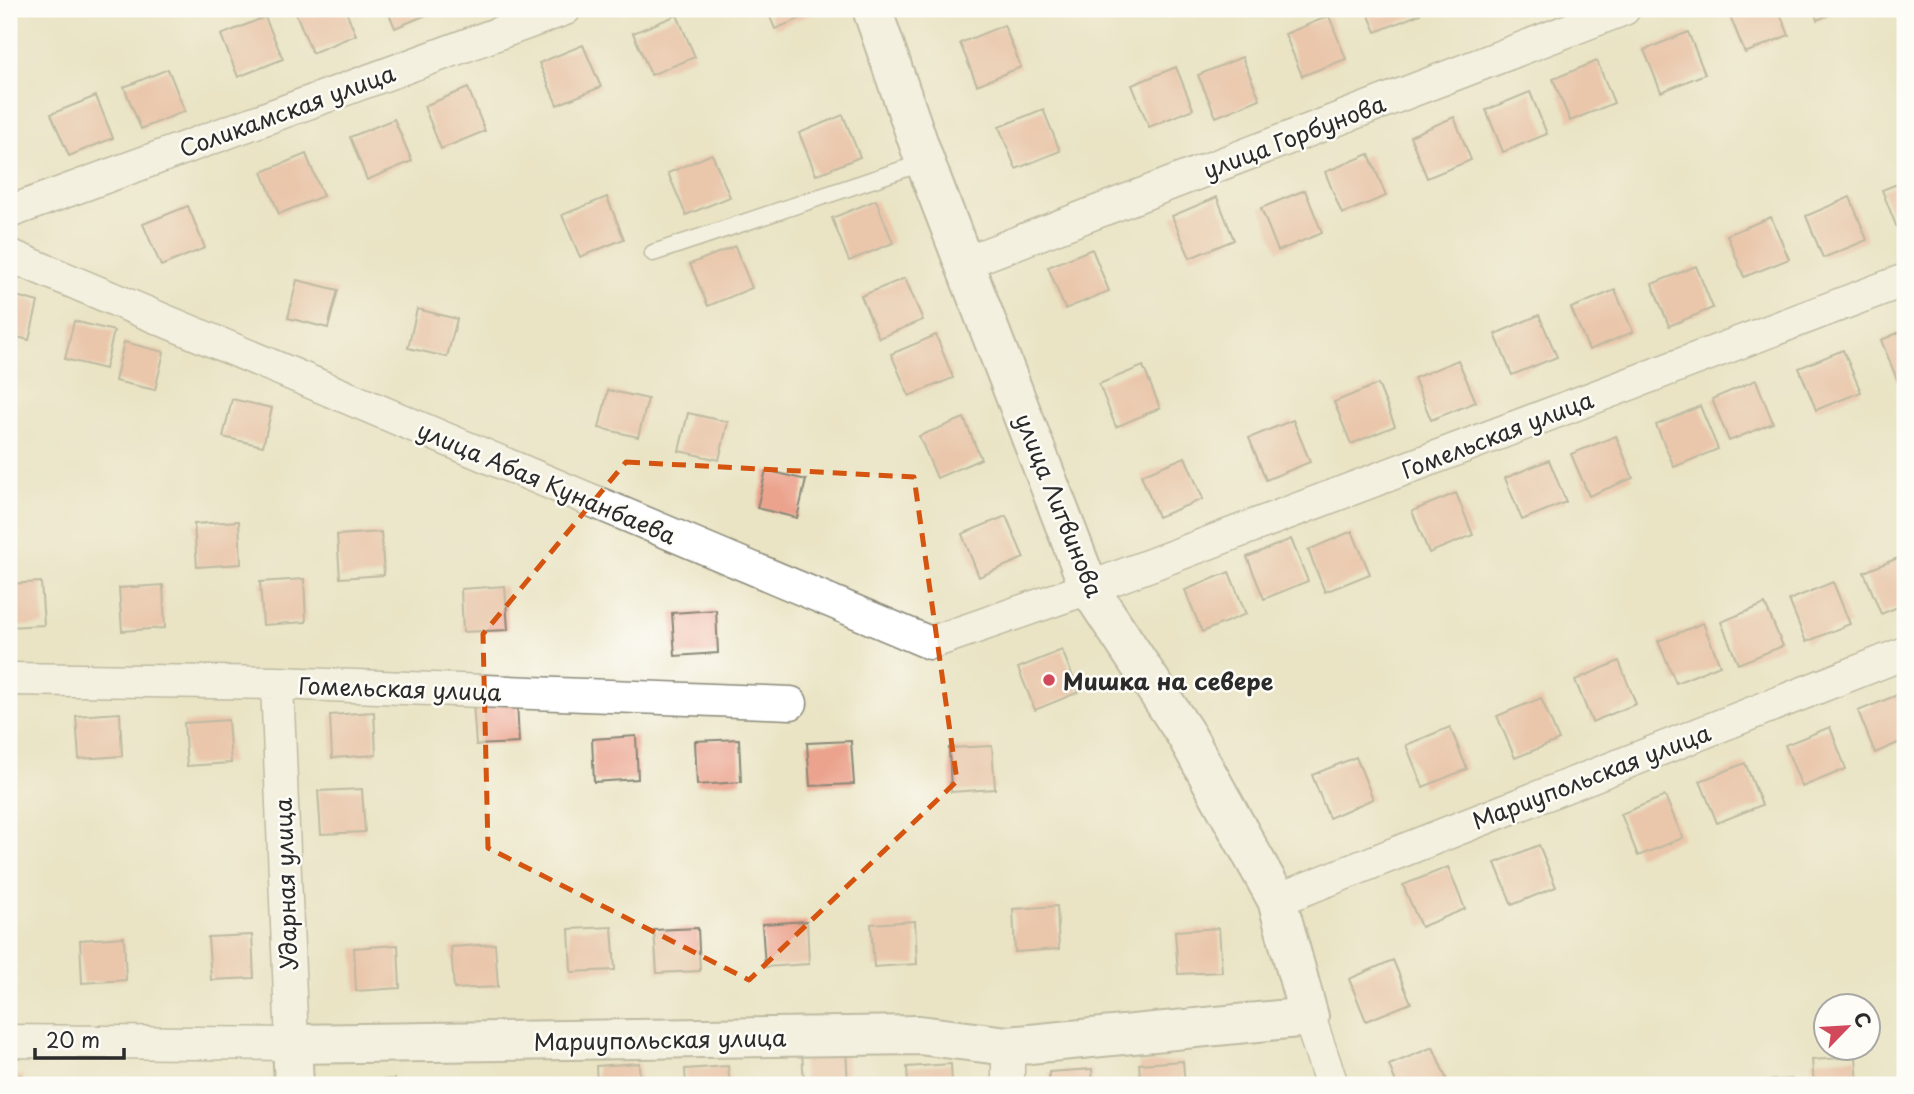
<svg xmlns="http://www.w3.org/2000/svg" width="1914" height="1094" font-family="'Playpen Sans',sans-serif">
	<rect width="100%" height="100%" fill="#fdfcf7"/>
	<filter id="ink" filterUnits="userSpaceOnUse"><feTurbulence type="fractalNoise" baseFrequency=".0143" numOctaves="2"/><feDisplacementMap in="SourceGraphic" scale="14" xChannelSelector="R" yChannelSelector="G"/><feConvolveMatrix kernelMatrix="1 2 1 2 8 2 1 2 1" color-interpolation-filters="sRGB"/></filter>
	<filter id="wash" filterUnits="userSpaceOnUse"><feTurbulence type="fractalNoise" baseFrequency=".00686" numOctaves="4" result="noise"/><feDisplacementMap in="SourceGraphic" scale="28" xChannelSelector="R" yChannelSelector="G"/><feGaussianBlur stdDeviation="1.57" result="paint"/><feColorMatrix in="noise" values="0 0 0 0 0 0 0 0 0 0 0 0 0 0 0 0 0 1.4 0 .05"/><feComposite in="paint" operator="in"/></filter>
	<g filter="url(#wash)">
		<rect width="100%" height="100%" fill="#eae4c4"/>
		<g id="blocks">
			<!-- building -->
			<path fill="#eba38d" d="M 300,9 L 345,9 L 356,35 L 312,53 L 295,11 Z
				M 387,9 L 441,9 L 395,28 Z
				M 767,9 L 818,9 L 819,11 L 775,29 Z
				M 1366,9 L 1418,9 L 1420,14 L 1376,32 Z
				M 1734,9 L 1778,9 L 1789,35 L 1745,53 L 1728,11 Z
				M 1813,9 L 1843,9 L 1817,20 Z
				M 677,15 L 695,57 L 651,75 L 633,33 Z
				M 1329,16 L 1346,59 L 1302,76 L 1285,34 Z
				M 265,17 L 283,59 L 238,77 L 221,35 Z
				M 1004,25 L 1021,67 L 977,85 L 960,43 Z
				M 1688,32 L 1705,74 L 1661,92 L 1644,50 Z
				M 583,45 L 601,87 L 557,105 L 539,63 Z
				M 1242,57 L 1260,99 L 1216,117 L 1198,75 Z
				M 1597,61 L 1614,103 L 1570,121 L 1553,79 Z
				M 1176,67 L 1193,109 L 1149,127 L 1132,85 Z
				M 168,69 L 185,111 L 141,129 L 124,87 Z
				M 468,88 L 485,131 L 441,149 L 424,106 Z
				M 1530,92 L 1547,134 L 1503,152 L 1486,110 Z
				M 96,96 L 113,138 L 69,156 L 51,114 Z
				M 1043,109 L 1060,151 L 1016,169 L 999,127 Z
				M 843,115 L 860,157 L 816,175 L 799,133 Z
				M 1454,117 L 1471,160 L 1427,178 L 1410,136 Z
				M 394,119 L 412,161 L 367,180 L 350,137 Z
				M 306,154 L 323,196 L 279,214 L 262,172 Z
				M 712,154 L 730,197 L 686,215 L 668,173 Z
				M 1369,154 L 1386,196 L 1342,214 L 1325,172 Z
				M 1905,181 L 1905,230 L 1899,233 L 1882,190 Z
				M 1305,190 L 1322,233 L 1278,251 L 1261,208 Z
				M 607,197 L 624,239 L 580,257 L 562,215 Z
				M 1217,197 L 1234,240 L 1190,258 L 1172,216 Z
				M 1850,197 L 1867,240 L 1823,258 L 1806,216 Z
				M 876,200 L 893,243 L 849,261 L 832,218 Z
				M 188,206 L 205,248 L 161,266 L 143,224 Z
				M 1771,217 L 1789,259 L 1744,277 L 1727,235 Z
				M 735,246 L 752,288 L 708,306 L 690,264 Z
				M 1092,249 L 1109,291 L 1065,309 L 1048,267 Z
				M 1696,266 L 1713,308 L 1669,326 L 1652,284 Z
				M 905,278 L 923,320 L 879,338 L 861,296 Z
				M 297,280 L 338,290 L 328,328 L 288,318 Z
				M 1615,290 L 1633,332 L 1589,350 L 1571,308 Z
				M 9,294 L 38,302 L 29,340 L 9,335 Z
				M 417,309 L 457,319 L 447,357 L 408,348 Z
				M 1539,315 L 1557,357 L 1512,375 L 1495,334 Z
				M 74,321 L 114,331 L 105,369 L 65,359 Z
				M 1905,330 L 1905,379 L 1898,382 L 1881,340 Z
				M 936,335 L 953,378 L 909,396 L 891,354 Z
				M 124,342 L 164,352 L 155,390 L 115,381 Z
				M 1843,350 L 1861,392 L 1816,410 L 1799,368 Z
				M 1458,360 L 1476,402 L 1431,420 L 1414,378 Z
				M 1143,366 L 1160,408 L 1116,427 L 1099,384 Z
				M 1756,380 L 1773,423 L 1729,441 L 1712,399 Z
				M 1378,384 L 1395,426 L 1351,444 L 1334,402 Z
				M 608,390 L 648,399 L 638,437 L 599,428 Z
				M 232,399 L 272,408 L 263,446 L 223,437 Z
				M 1700,406 L 1718,449 L 1674,467 L 1656,425 Z
				M 688,413 L 728,422 L 719,460 L 679,451 Z
				M 964,418 L 981,459 L 937,478 L 919,436 Z
				M 1293,420 L 1310,462 L 1266,480 L 1249,438 Z
				M 1616,436 L 1633,478 L 1589,496 L 1571,454 Z
				M 1185,457 L 1203,499 L 1158,517 L 1141,475 Z
				M 1549,460 L 1566,502 L 1522,520 L 1505,478 Z
				M 766,470 L 806,480 L 797,518 L 757,508 Z
				M 1456,493 L 1473,535 L 1429,553 L 1412,511 Z
				M 1006,516 L 1024,558 L 979,577 L 962,534 Z
				M 239,521 L 241,564 L 197,567 L 194,524 Z
				M 1352,531 L 1370,574 L 1325,592 L 1308,550 Z
				M 381,532 L 384,575 L 340,578 L 337,535 Z
				M 1291,539 L 1308,581 L 1264,599 L 1247,557 Z
				M 1905,555 L 1905,604 L 1881,614 L 1864,572 Z
				M 1229,572 L 1246,614 L 1202,632 L 1185,590 Z
				M 304,579 L 306,622 L 263,625 L 260,582 Z
				M 41,582 L 44,625 L 9,627 L 9,584 Z
				M 1833,582 L 1850,624 L 1806,642 L 1789,600 Z
				M 163,585 L 165,628 L 122,631 L 119,588 Z
				M 505,586 L 508,630 L 463,632 L 461,589 Z
				M 1765,604 L 1783,646 L 1738,664 L 1721,622 Z
				M 716,610 L 718,653 L 675,656 L 672,613 Z
				M 1703,623 L 1720,665 L 1676,683 L 1658,641 Z
				M 1062,650 L 1079,692 L 1035,710 L 1018,668 Z
				M 1619,661 L 1636,704 L 1592,722 L 1575,680 Z
				M 1902,693 L 1905,702 L 1905,740 L 1875,753 L 1858,711 Z
				M 1541,698 L 1559,740 L 1515,758 L 1497,716 Z
				M 517,700 L 519,743 L 476,745 L 473,702 Z
				M 374,712 L 376,755 L 332,758 L 330,715 Z
				M 120,713 L 122,756 L 79,759 L 76,716 Z
				M 228,720 L 231,763 L 187,766 L 184,723 Z
				M 1450,727 L 1467,769 L 1423,787 L 1406,745 Z
				M 1830,727 L 1846,769 L 1802,787 L 1785,745 Z
				M 636,736 L 638,779 L 594,782 L 592,739 Z
				M 739,739 L 741,782 L 697,785 L 695,741 Z
				M 851,741 L 854,784 L 810,786 L 807,743 Z
				M 992,746 L 995,789 L 951,792 L 949,748 Z
				M 1356,757 L 1373,799 L 1329,818 L 1312,775 Z
				M 1745,763 L 1762,805 L 1717,823 L 1700,781 Z
				M 362,789 L 365,832 L 321,834 L 318,791 Z
				M 1665,796 L 1683,838 L 1638,856 L 1621,814 Z
				M 1539,845 L 1556,887 L 1512,905 L 1495,863 Z
				M 1448,867 L 1465,909 L 1421,927 L 1403,885 Z
				M 1057,906 L 1059,949 L 1015,952 L 1013,909 Z
				M 807,921 L 809,964 L 765,967 L 762,924 Z
				M 915,921 L 917,964 L 874,967 L 871,924 Z
				M 612,927 L 615,970 L 571,972 L 569,929 Z
				M 698,928 L 700,971 L 657,973 L 654,930 Z
				M 1219,928 L 1222,972 L 1178,974 L 1175,931 Z
				M 252,935 L 254,978 L 211,980 L 208,937 Z
				M 124,937 L 126,980 L 82,983 L 80,940 Z
				M 495,944 L 498,987 L 454,989 L 451,947 Z
				M 398,945 L 400,988 L 356,991 L 354,948 Z
				M 1393,960 L 1411,1003 L 1366,1021 L 1349,979 Z
				M 1433,1047 L 1449,1085 L 1397,1085 L 1389,1065 Z
				M 846,1049 L 848,1085 L 804,1085 L 802,1051 Z
				M 1856,1057 L 1858,1085 L 1814,1085 L 1812,1060 Z
				M 1183,1061 L 1185,1085 L 1141,1085 L 1139,1064 Z
				M 639,1063 L 640,1085 L 597,1085 L 596,1066 Z
				M 951,1064 L 952,1085 L 908,1085 L 907,1067 Z
				M 728,1066 L 730,1085 L 686,1085 L 685,1069 Z
				M 1092,1069 L 1093,1085 L 1049,1085 L 1049,1072 Z
				M 23,1075 L 23,1085 L 9,1085 L 9,1076 Z
				M 395,1079 L 396,1085 L 352,1085 L 352,1081 Z
				M 1792,1079 L 1793,1085 L 1749,1085 L 1749,1082 Z"/>
		</g>
	</g>
	<g filter="url(#ink)">
		<use href="#blocks" fill-opacity="0" stroke="#8a8878" stroke-width="2"/>
		<g fill="none" stroke-linecap="round" stroke-linejoin="round">
			<!-- service casing -->
			<g stroke="#8a8878" stroke-width="19">
				<path id="service" d="M 653,253 L 925,162"/>
			</g>
			<!-- minor casing -->
			<g stroke="#8a8878" stroke-width="35">
				<path id="minor" d="M 9,212 L 565,9
					M 9,255 L 930,643 L 1089,588 L 1905,280
					M 964,263 L 1624,9
					M 9,679 L 277,683 L 791,703
					M 1277,900 L 1905,653
					M 1309,1017 L 1332,1085
					M 9,1041 L 292,1044 L 277,683
					M 1008,1046 L 1008,1085"/>
			</g>
			<!-- tertiary casing -->
			<g stroke="#8a8878" stroke-width="42">
				<path id="tertiary" d="M 294,1085 L 292,1044 L 919,1035 L 1008,1046 L 1309,1017 L 1277,900 L 1186,735 L 1089,588 L 925,162 L 872,9"/>
			</g>
			<!-- service -->
			<use href="#service" stroke="#fff" stroke-width="16"/>
			<!-- minor -->
			<use href="#minor" stroke="#fff" stroke-width="32"/>
			<!-- tertiary -->
			<use href="#tertiary" stroke="#fff" stroke-width="38"/>
		</g>
	</g>
	<!-- marked area -->
	<path d="M0 0H1914V1094H0ZM 626,462 L 914,477 L 957,781 L 749,980 L 488,848 L 483,634 Z" fill="#eae4c4" fill-opacity=".55" fill-rule="evenodd"/>
	<path fill="none" stroke="#d5540f" stroke-width="5" stroke-dasharray="14 9" stroke-linejoin="round" d="M 626,462 L 914,477 L 957,781 L 749,980 L 488,848 L 483,634 Z"/>
	<!-- markers -->
	<circle fill="#d1495b" stroke="#fdfcf7" stroke-width="2.5" cx="1049" cy="680" r="7"/>
	<g text-anchor="middle" dominant-baseline="central" stroke-width="5" stroke-linejoin="round" paint-order="stroke">
		<!-- street labels -->
		<g font-size="23" fill="#2b2b2b" stroke="#fdfcf7">
			<text transform="translate(287 110) rotate(-20)">Соликамская улица</text>
			<text transform="translate(1294 136) rotate(-21)">улица Горбунова</text>
			<text transform="translate(1497 434) rotate(-21)">Гомельская улица</text>
			<text transform="translate(547 482) rotate(23)">улица Абая Кунанбаева</text>
			<text transform="translate(1060 505) rotate(68)">улица Литвинова</text>
			<text transform="translate(400 688) rotate(2)">Гомельская улица</text>
			<text transform="translate(1591 776) rotate(-21)">Мариупольская улица</text>
			<text transform="translate(285 884) rotate(-92)">Ударная улица</text>
			<text transform="translate(660 1039) rotate(-1)">Мариупольская улица</text>
		</g>
		<!-- poi labels -->
		<g font-size="23" font-weight="bold" fill="#2b2b2b" stroke="#fdfcf7" text-anchor="start">
			<text x="1063" y="680">Мишка на севере</text>
		</g>
	</g>
	<!-- margin -->
	<rect width="1914" height="1094" fill="none" stroke="#fdfcf7" stroke-width="35"/>
	<!-- north arrow -->
	<g transform="translate(1847 1027) rotate(65)"><circle r="33" fill="#fdfcf7" stroke="#a9a8a5" stroke-width="2"/>
	<path d="M0-5L12 26L0 18L-12 26Z" fill="#d1495b"/>
	<text y="-10" font-size="19" font-weight="bold" text-anchor="middle" fill="#2b2b2b">С</text>
	</g>
	<!-- scale -->
	<path d="M35 1048v10h89v-10" fill="none" stroke="#2b2b2b" stroke-width="3.5"/>
	<text x="46" y="1048" font-size="21" fill="#2b2b2b" stroke="#fdfcf7" stroke-width="5" paint-order="stroke">20 m</text>
</svg>
